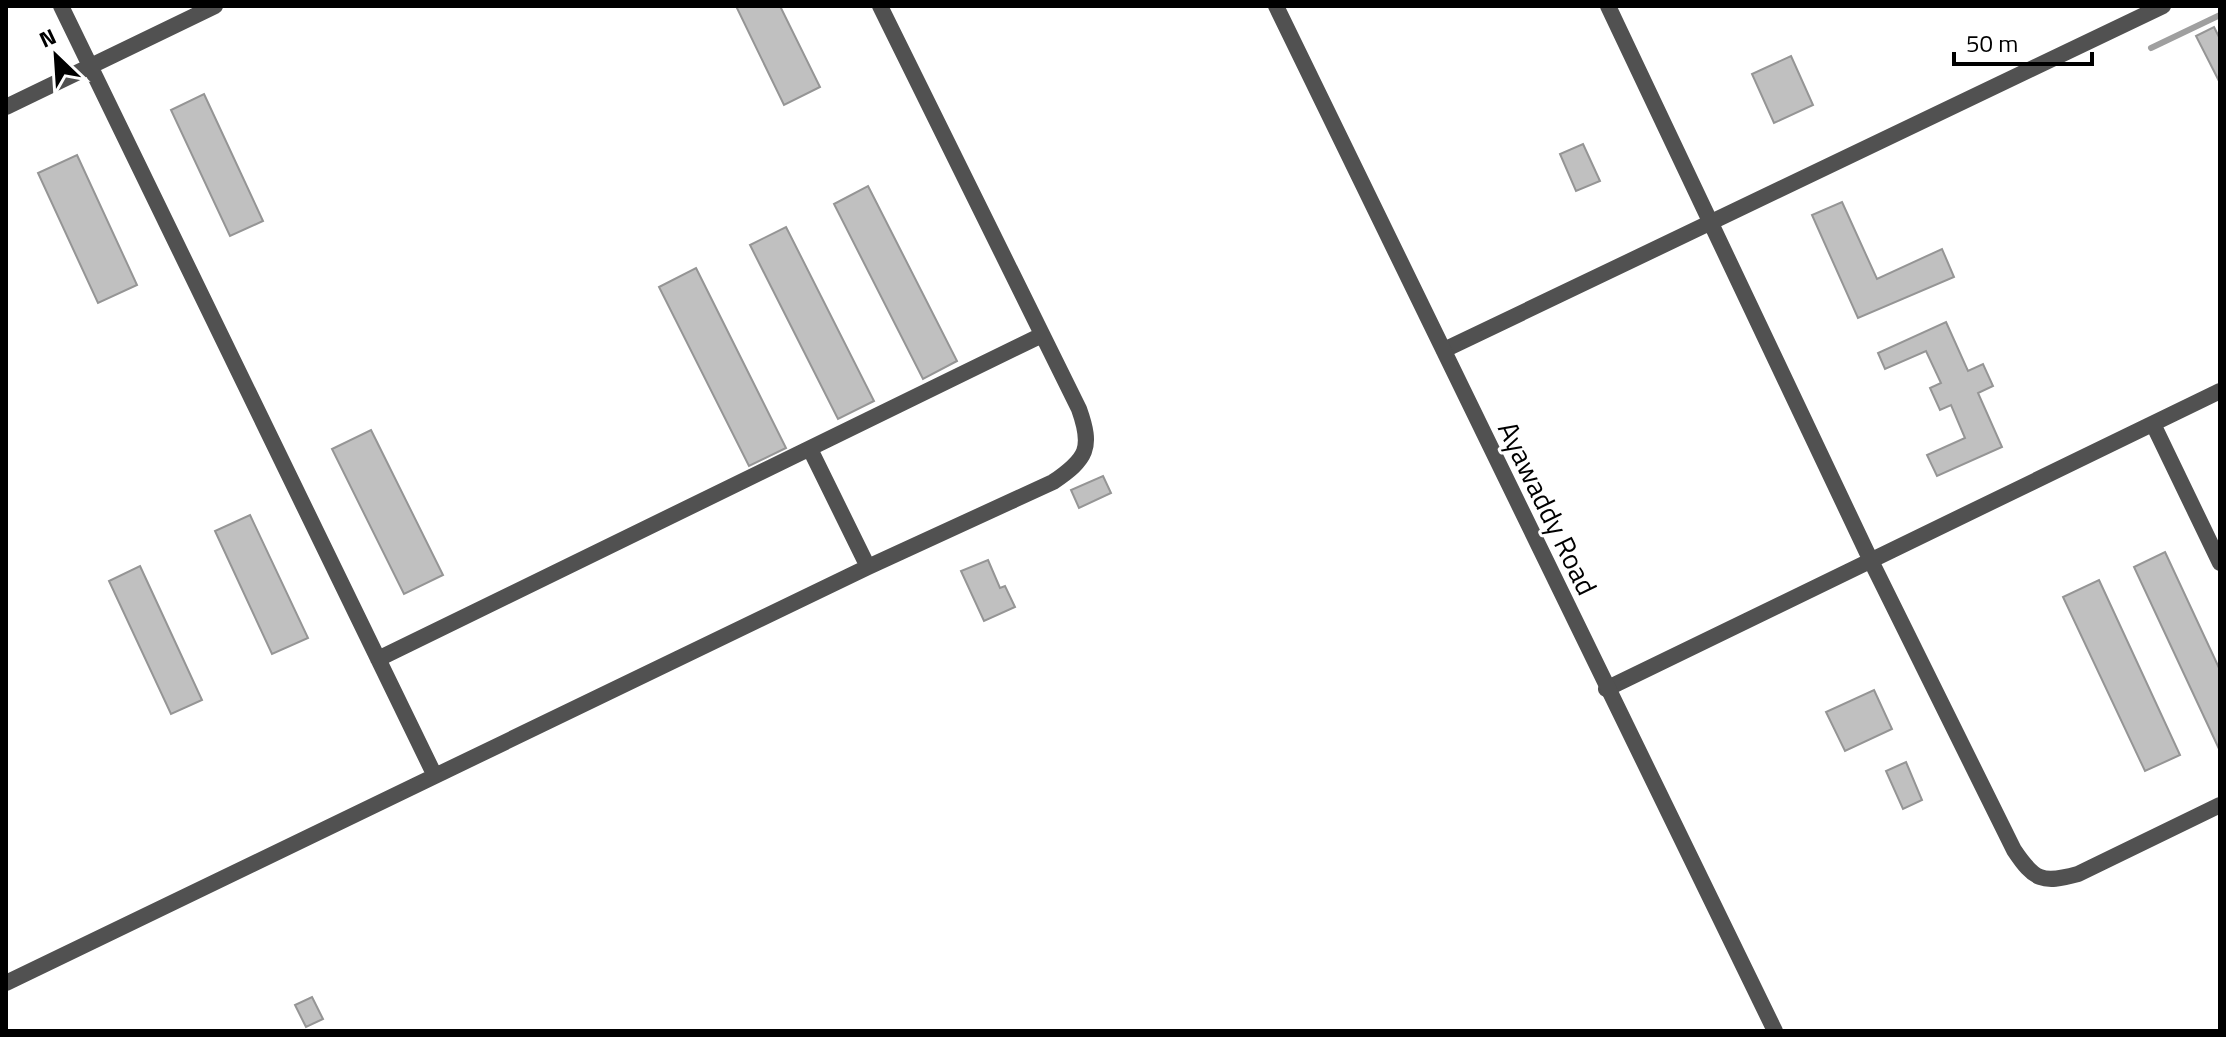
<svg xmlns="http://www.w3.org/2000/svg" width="2226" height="1037" font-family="'Titillium Web',sans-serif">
	<rect width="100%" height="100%" fill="#fff"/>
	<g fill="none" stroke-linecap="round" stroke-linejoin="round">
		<!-- stream -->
		<path stroke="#9f9f9f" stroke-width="6" d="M 2151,48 L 2220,15"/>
	</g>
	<!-- building -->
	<path fill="#c0c0c0" stroke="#959595" stroke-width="2" d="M 736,6 L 780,6 L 820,87 L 784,105 Z
		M 2214,27 L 2220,39 L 2220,83 L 2196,36 Z
		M 1791,56 L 1813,105 L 1774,123 L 1752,74 Z
		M 204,94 L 263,221 L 230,236 L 171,110 Z
		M 1583,144 L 1600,181 L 1576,191 L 1560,154 Z
		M 77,155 L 137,285 L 98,303 L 38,173 Z
		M 868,186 L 957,361 L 923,379 L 834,204 Z
		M 1842,202 L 1877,279 L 1942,249 L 1954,277 L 1858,318 L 1812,215 Z
		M 786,227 L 874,401 L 838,419 L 750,245 Z
		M 696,268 L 786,448 L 749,466 L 659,287 Z
		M 1946,322 L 1968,371 L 1983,364 L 1993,386 L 1978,393 L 2002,447 L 1937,476 L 1927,455 L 1965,438 L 1951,405 L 1940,410 L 1930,388 L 1941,383 L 1926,351 L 1885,369 L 1878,353 Z
		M 371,430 L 443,575 L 404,594 L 332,449 Z
		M 1103,476 L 1111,493 L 1079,508 L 1071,490 Z
		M 250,515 L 308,638 L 272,654 L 215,531 Z
		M 2165,552 L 2220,670 L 2220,751 L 2134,567 Z
		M 988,560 L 1000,588 L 1005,586 L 1015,607 L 984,621 L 961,571 Z
		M 140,566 L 202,700 L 171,714 L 109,581 Z
		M 2099,580 L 2180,755 L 2145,771 L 2063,597 Z
		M 1874,690 L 1892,729 L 1845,751 L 1826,712 Z
		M 1906,762 L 1922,800 L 1903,809 L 1886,771 Z
		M 312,997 L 323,1019 L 306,1027 L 295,1005 Z"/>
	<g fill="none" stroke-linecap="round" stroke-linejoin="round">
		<!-- minor -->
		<path stroke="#515151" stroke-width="16" d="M 61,6 L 435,776
			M 1608,6 L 1871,561 L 2014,850 C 2034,880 2042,884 2078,874 L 2220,805
			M 6,107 L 215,6
			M 1444,350 L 2163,6
			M 2153,424 L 2220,563
			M 810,449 L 868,567
			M 378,659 L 1042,335
			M 1606,689 L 2220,391
			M 6,983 L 868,567 L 1053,482 C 1087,459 1093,448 1079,409 L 880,6"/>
		<!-- tertiary -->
		<path stroke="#515151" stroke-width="16" d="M 1276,6 L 1775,1031"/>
	</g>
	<g text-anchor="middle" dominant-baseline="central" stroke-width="6" stroke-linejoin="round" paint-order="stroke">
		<!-- street labels -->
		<g font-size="28" fill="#000" stroke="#fff">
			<text transform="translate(1548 508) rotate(64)">Ayawaddy Road</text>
		</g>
	</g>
	<!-- border -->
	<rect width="2226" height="1037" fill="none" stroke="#000000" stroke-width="16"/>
	<!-- north arrow -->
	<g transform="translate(56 56) rotate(335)" stroke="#ffffff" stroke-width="6" paint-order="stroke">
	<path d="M0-6L14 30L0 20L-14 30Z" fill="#000000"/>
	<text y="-12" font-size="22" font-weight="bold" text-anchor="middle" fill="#000000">N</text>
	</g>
	<!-- scale -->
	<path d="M1954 52v12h138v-12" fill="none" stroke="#000000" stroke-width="4"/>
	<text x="1966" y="52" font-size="24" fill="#000000" stroke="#ffffff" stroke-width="6" paint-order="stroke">50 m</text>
</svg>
